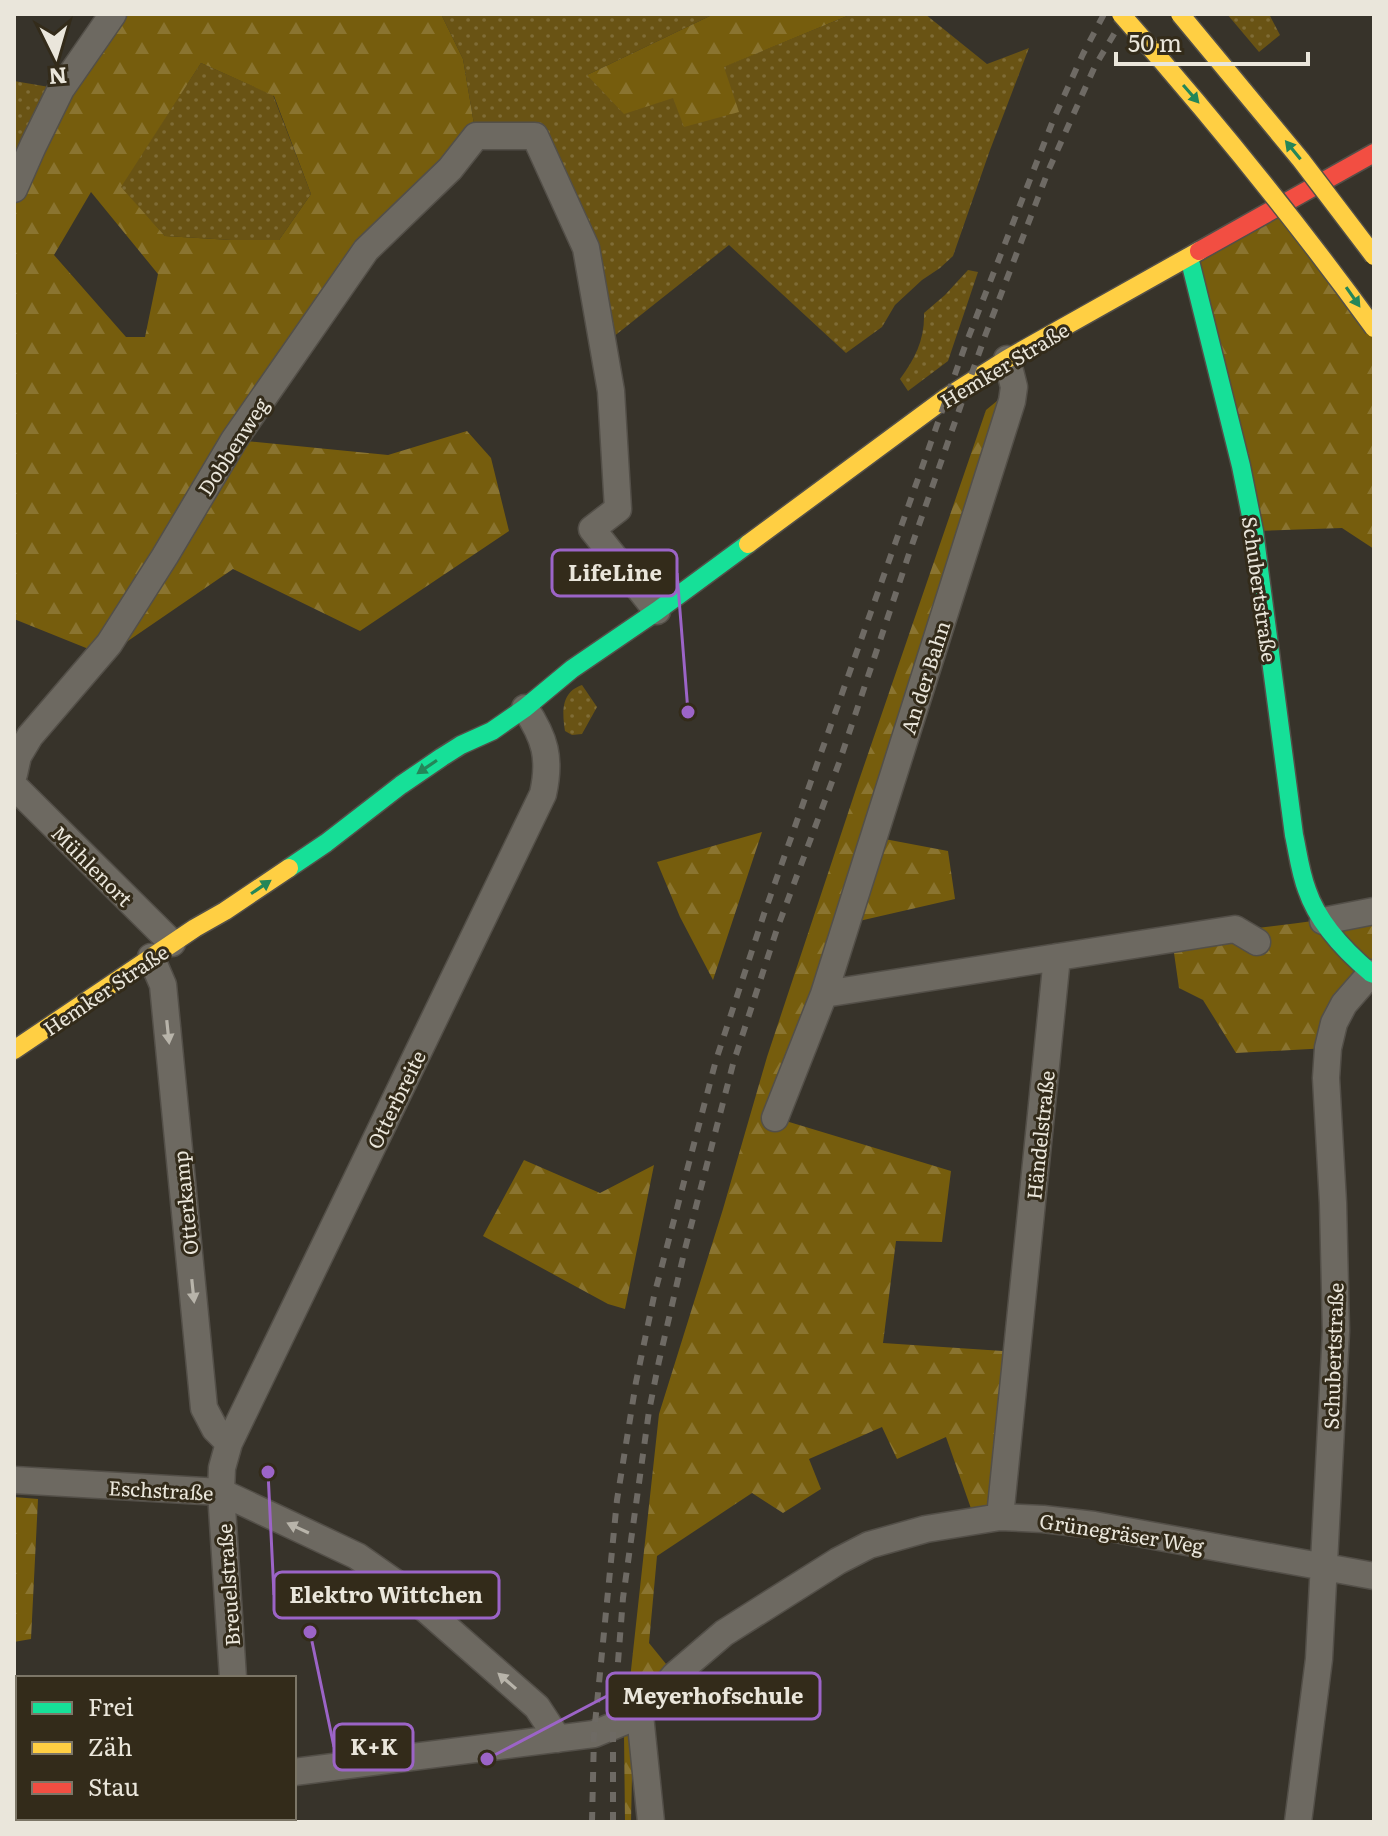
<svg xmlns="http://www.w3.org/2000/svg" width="1388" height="1836" font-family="Literata,serif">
	<defs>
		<pattern id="grass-dots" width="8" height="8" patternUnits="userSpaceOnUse" patternTransform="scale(2)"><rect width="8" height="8" fill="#695314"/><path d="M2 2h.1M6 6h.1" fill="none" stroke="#7f6c36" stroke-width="1.8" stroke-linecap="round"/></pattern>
		<pattern id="forest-firs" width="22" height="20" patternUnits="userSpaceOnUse" patternTransform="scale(2)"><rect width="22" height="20" fill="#765d0d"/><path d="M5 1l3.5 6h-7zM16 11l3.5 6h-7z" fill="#8a7430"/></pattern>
	</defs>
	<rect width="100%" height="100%" fill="#37332a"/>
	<!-- grass -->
	<path fill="url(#grass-dots)" d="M 441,14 L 714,14 L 587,75 L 723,67 L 852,14 L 925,14 L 987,64 L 1029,48 L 990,150 L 953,256 L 940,268 L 922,280 L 895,305 L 882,327 L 846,353 L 729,245 L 603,345 L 586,248 L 535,136 L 476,136 L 463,59 Z
		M 1227,14 L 1269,14 L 1280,35 L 1259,52 Z
		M 201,63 L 273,95 L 311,194 L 279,240 L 231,240 L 165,236 L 120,187 Z
		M 14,81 L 61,89 L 14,189 Z
		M 968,270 L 978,272 L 948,361 L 908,391 L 900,379 C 915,359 925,339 924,313 L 945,295 Z
		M 582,685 L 597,707 L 582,734 L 572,735 L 565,731 C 562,712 561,692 582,685 Z"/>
	<!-- forest -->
	<path fill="url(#forest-firs)" fill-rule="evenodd" d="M 113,14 L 441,14 L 463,59 L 476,136 L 366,250 L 235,440 L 388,455 L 467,431 L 491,458 L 509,531 L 360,631 L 233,569 L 106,656 L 14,619 L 14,189 ZM 201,63 L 274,96 L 311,194 L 279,240 L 231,240 L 165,236 L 121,187 ZM 91,192 L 158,274 L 145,337 L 126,337 L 54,255 Z
		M 714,14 L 852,14 L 724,67 L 739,112 L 684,127 L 673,98 L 624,114 L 587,75 Z
		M 1282,204 L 1374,328 L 1374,549 L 1342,528 L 1254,531 L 1189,257 Z
		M 1014,387 L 874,837 L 948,851 L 955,899 L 846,924 L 776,1118 L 951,1171 L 942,1242 L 896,1241 L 883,1343 L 1018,1352 L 1000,1517 L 975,1520 L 946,1437 L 897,1459 L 882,1427 L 809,1459 L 821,1489 L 783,1513 L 752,1493 L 657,1556 L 649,1643 L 675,1675 L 633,1730 L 631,1822 L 625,1822 L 624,1734 L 659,1414 L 723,1209 L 767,1057 L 857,786 L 986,410 Z
		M 762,832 L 713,980 L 680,917 L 657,862 Z
		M 1374,911 L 1374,974 L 1328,1048 L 1236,1053 L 1203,1000 L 1179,988 L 1172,939 C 1240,929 1307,924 1374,911 Z
		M 524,1160 L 600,1193 L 654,1165 L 625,1309 L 608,1304 L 483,1236 Z
		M 14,1497 L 38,1499 L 31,1639 L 14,1642 Z"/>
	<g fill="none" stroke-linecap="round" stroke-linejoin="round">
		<!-- street casing -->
		<g stroke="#534f48" stroke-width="29">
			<path id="street" d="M 14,189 L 33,146 L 61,89 L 113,14
				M 1007,359 L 1014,387 L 1012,401 L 824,994 L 1235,929 L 1257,942
				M 14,774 L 18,756 L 30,736 L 109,644 L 165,556 L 234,440 L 366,250 L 450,169 L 476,136 L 535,136 L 586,248 L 611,391 L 618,509 L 592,529 L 657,611
				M 14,786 L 172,943
				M 1323,921 L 1374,911
				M 151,957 L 163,985 L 204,1408 L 215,1429 L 229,1443
				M 775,1118 L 824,994
				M 14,1480 L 221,1492 L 357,1556 L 397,1584 L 537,1707 L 558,1739
				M 1000,1517 L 1057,957
				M 233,1678 L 221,1492 L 222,1468 L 229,1443 C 332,1226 440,1011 543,794 C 551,758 545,738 525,708
				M 640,1715 L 651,1822
				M 294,1772 L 594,1734 L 640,1715 L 675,1675 L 724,1633 L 838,1561 L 869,1545 L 926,1529 L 1000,1517 L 1043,1519 L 1094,1525 L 1374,1576
				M 14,1790 L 18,1790
				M 246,1818 L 247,1822
				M 1298,1822 L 1319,1659 L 1336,1331 L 1333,1203 L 1326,1078 L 1328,1048 L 1334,1023 L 1344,1004 L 1371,973"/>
		</g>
		<!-- fast casing -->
		<g stroke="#534f48" stroke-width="21">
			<path id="fast" d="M 1189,257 L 1241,466 L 1254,531 L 1294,835 C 1298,853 1300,872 1307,890 C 1318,923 1345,951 1371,973
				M 289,868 L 326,843 L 401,785 L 442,757 L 461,745 L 492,731 L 525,708 L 572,669 L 657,611 L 748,544
				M 1371,973 L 1374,974"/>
		</g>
		<!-- slow casing -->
		<g stroke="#534f48" stroke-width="21">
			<path id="slow" d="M 748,544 L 947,397 L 1007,359 L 1199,251
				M 14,1050 L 195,928 L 225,911 L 289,868"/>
		</g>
		<!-- jam casing -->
		<g stroke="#534f48" stroke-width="21">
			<path id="jam" d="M 1199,251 L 1374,153"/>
		</g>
		<!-- street -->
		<use href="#street" stroke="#6d6961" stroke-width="26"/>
		<!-- fast -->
		<use href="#fast" stroke="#16e098" stroke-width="18"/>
		<!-- slow -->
		<use href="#slow" stroke="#ffcf43" stroke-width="18"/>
		<!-- jam -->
		<use href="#jam" stroke="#f24e42" stroke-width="18"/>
		<!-- rail -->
		<path stroke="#6e6a64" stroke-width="6" stroke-dasharray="10 10" stroke-linecap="butt" d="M 592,1822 L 594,1734 L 617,1500 L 636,1382 L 654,1296 L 716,1060 L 764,914 L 965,346 L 1054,118 L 1083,54 L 1104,14
			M 613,1822 L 613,1726 L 623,1598 L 649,1411 L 659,1361 L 685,1249 L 733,1064 L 777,929 L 839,763 L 913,542 L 985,336 L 1049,169 L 1095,66 L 1126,14"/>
		<!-- slow-bridge casing -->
		<g stroke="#534f48" stroke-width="21" stroke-linecap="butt">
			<path id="slow-bridge" d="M 1121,14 C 1210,115 1295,219 1374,328
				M 1180,14 L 1301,160 L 1374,256"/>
		</g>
		<!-- slow-bridge -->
		<use href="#slow-bridge" stroke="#ffcf43" stroke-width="18"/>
	</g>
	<!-- one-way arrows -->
	<defs><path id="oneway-solid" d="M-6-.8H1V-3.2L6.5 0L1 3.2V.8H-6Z" transform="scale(2)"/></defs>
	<g fill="#248659">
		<use href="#oneway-solid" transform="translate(1191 94) rotate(49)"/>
		<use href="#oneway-solid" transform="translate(1293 150) rotate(-129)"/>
		<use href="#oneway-solid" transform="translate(1353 297) rotate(55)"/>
		<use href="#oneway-solid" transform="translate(427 767) rotate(146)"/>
		<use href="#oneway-solid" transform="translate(261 887) rotate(-34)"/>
	</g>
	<g fill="#b8b4aa">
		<use href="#oneway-solid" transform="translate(168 1032) rotate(84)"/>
		<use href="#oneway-solid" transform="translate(193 1291) rotate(84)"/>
		<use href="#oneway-solid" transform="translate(298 1528) rotate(-155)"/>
		<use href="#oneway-solid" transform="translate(507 1681) rotate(-139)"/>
	</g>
	<g text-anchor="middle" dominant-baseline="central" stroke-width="6" stroke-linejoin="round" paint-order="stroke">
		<!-- street labels -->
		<g font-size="20" fill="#eae6db" stroke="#332b1a">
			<text transform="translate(1004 364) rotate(-31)">Hemker Straße</text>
			<text transform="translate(232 446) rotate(-57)">Dobbenweg</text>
			<text transform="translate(1261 589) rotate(82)">Schubertstraße</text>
			<text transform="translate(924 677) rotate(-72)">An der Bahn</text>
			<text transform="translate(93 865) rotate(45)">Mühlenort</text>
			<text transform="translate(105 989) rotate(-34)">Hemker Straße</text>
			<text transform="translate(395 1099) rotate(-64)">Otterbreite</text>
			<text transform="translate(1039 1135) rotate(-84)">Händelstraße</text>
			<text transform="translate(184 1203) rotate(-96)">Otterkamp</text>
			<text transform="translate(1332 1356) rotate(-88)">Schubertstraße</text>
			<text transform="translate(161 1489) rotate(3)">Eschstraße</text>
			<text transform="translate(1122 1532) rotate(9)">Grünegräser Weg</text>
			<text transform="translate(227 1585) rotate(-94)">Breuelstraße</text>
		</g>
	</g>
	<!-- callouts -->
	<path fill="none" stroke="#9c64c7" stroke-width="3" d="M688 712L677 573M268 1472L274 1595M487 1759L607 1696M310 1632L334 1747"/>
	<g fill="#9c64c7" stroke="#332b1a" stroke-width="3">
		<circle cx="688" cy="712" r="8"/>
		<circle cx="268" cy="1472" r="8"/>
		<circle cx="487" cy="1759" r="8"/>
		<circle cx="310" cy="1632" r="8"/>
	</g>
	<g fill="#332b1a" stroke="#9c64c7" stroke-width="3">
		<rect x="552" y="550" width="125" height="46" rx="8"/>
		<rect x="274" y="1572" width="225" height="46" rx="8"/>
		<rect x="607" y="1673" width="213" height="46" rx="8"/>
		<rect x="334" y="1724" width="79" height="46" rx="8"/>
	</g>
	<g font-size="22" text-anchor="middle" font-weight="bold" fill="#eae6db">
		<text x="615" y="581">LifeLine</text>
		<text x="386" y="1603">Elektro Wittchen</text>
		<text x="713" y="1704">Meyerhofschule</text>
		<text x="374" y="1755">K+K</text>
	</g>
	<!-- border -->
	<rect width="1388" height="1836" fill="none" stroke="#eae6db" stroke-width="32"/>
	<!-- legend -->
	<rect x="16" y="1676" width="280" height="144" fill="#332b1a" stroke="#7c7667" stroke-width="2"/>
	<rect x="32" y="1702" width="40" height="12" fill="#16e098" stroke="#7c7667" stroke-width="2"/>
	<text x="88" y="1716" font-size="24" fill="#eae6db">Frei</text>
	<rect x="32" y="1742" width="40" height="12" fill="#ffcf43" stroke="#7c7667" stroke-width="2"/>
	<text x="88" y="1756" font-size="24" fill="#eae6db">Zäh</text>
	<rect x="32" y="1782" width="40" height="12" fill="#f24e42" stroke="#7c7667" stroke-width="2"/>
	<text x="88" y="1796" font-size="24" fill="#eae6db">Stau</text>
	<!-- north arrow -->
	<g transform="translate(56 56) rotate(175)" stroke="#332b1a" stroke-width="6" paint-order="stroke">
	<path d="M0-6L14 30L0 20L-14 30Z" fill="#eae6db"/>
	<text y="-12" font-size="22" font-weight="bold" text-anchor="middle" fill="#eae6db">N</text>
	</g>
	<!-- scale -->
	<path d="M1116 52v12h192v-12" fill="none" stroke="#eae6db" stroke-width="4"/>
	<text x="1128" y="52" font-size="24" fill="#eae6db" stroke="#332b1a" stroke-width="6" paint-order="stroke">50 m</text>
</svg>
